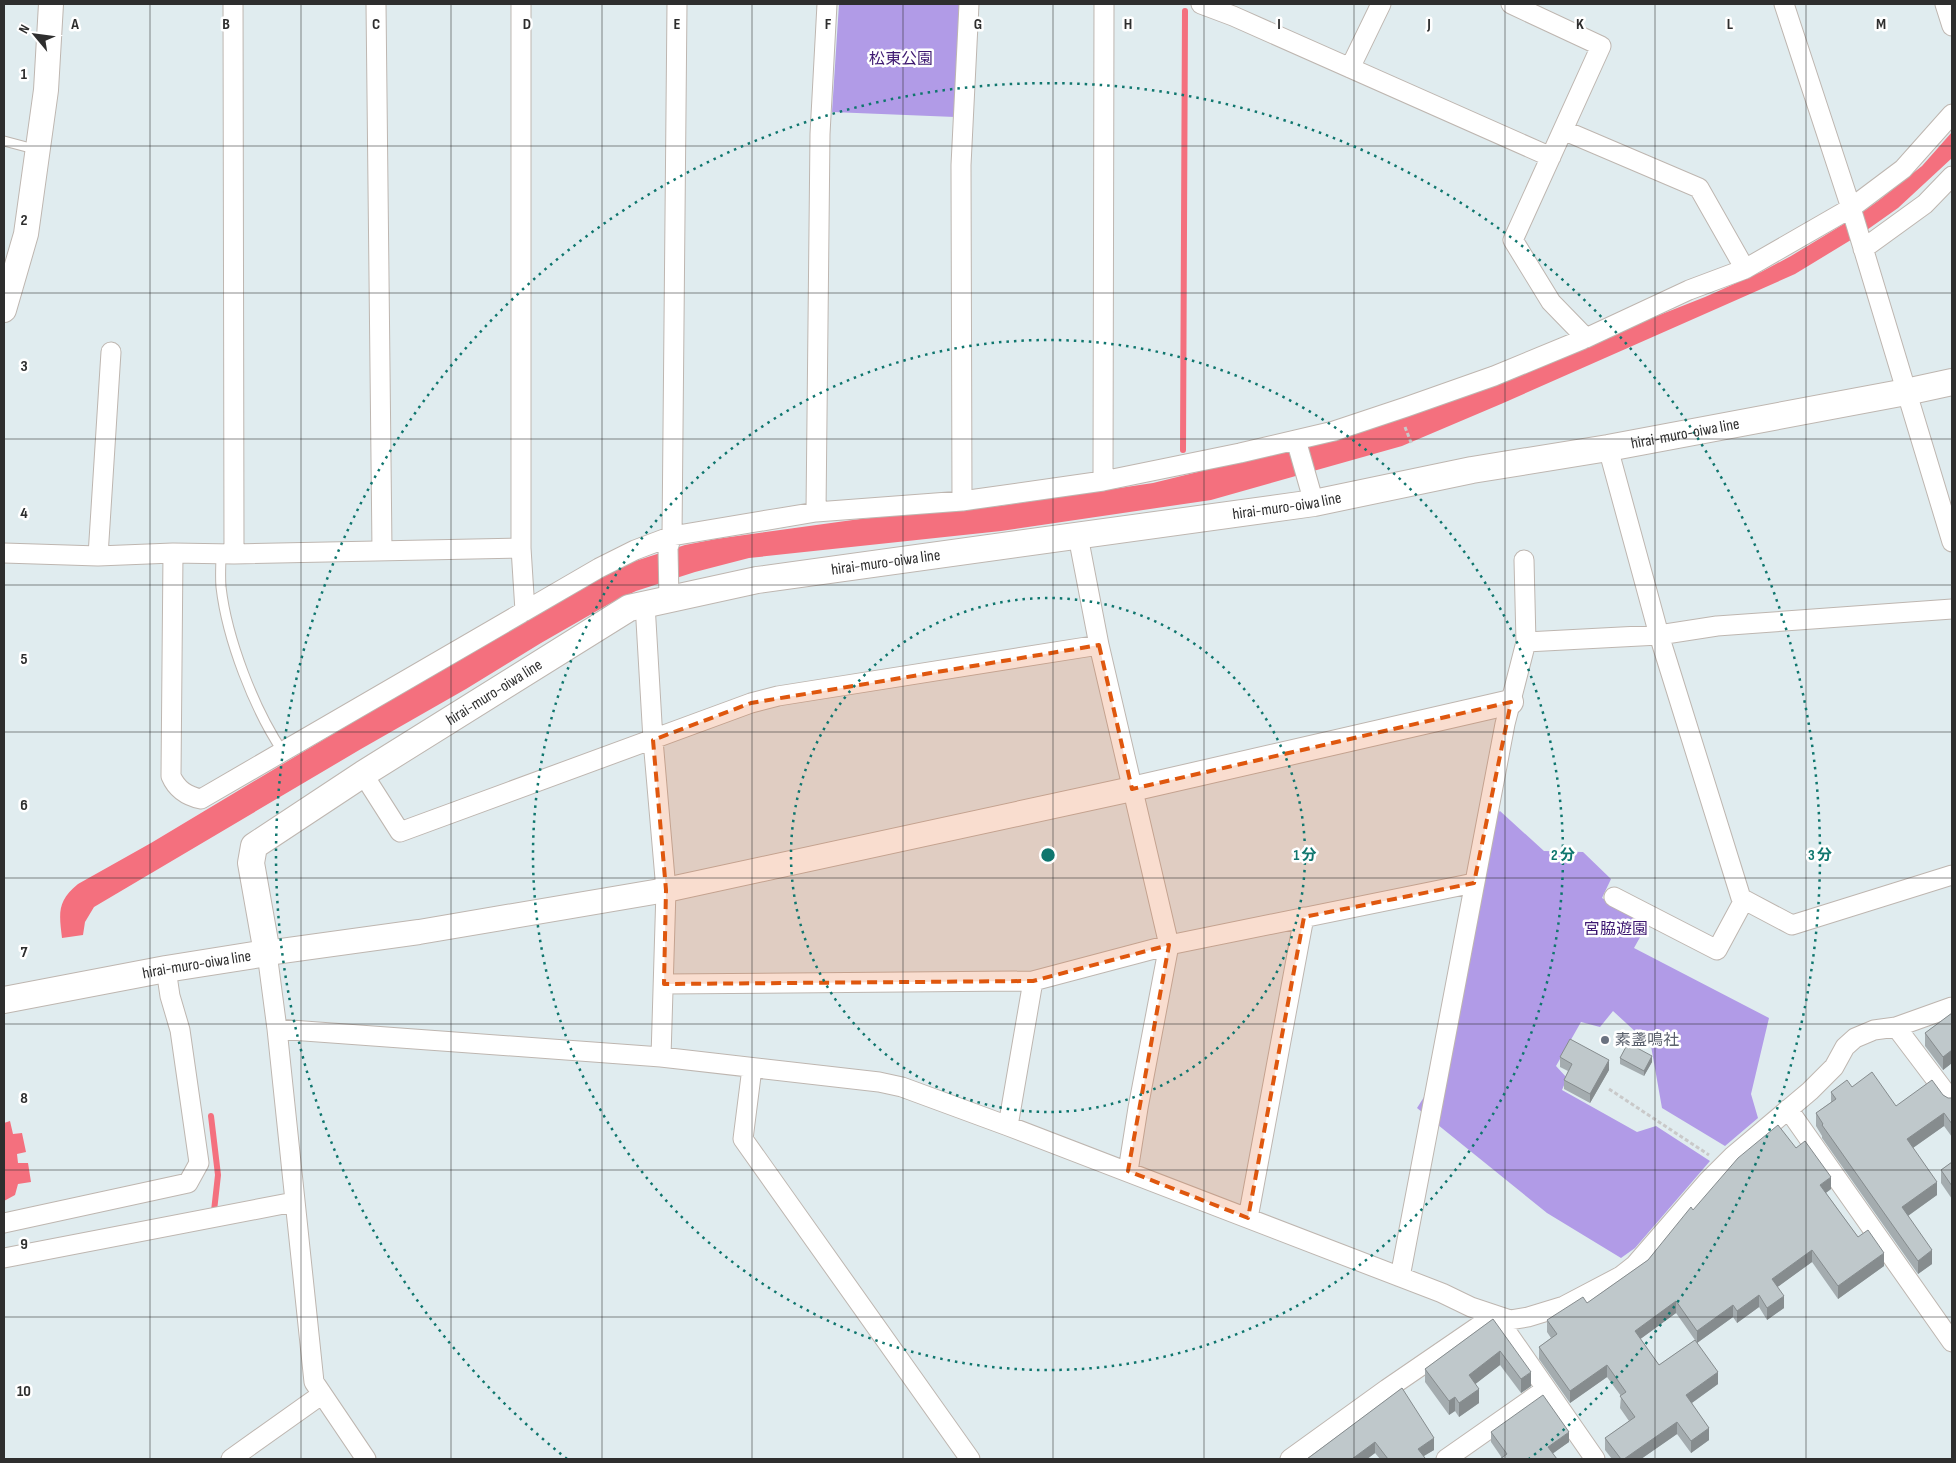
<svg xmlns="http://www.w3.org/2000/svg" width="1956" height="1463" font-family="'Sofia Sans Condensed','Noto Sans JP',sans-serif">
	<rect width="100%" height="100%" fill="#e0ecef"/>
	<!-- green -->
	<path fill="#b19be7" d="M 839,4 L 959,4 L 955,117 L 832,112 Z
		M 1500,811 L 1544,851 L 1583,852 L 1611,879 L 1602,898 L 1648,923 L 1634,948 L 1769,1018 L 1751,1094 L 1758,1118 L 1725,1146 L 1662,1108 L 1651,1046 L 1613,1011 L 1600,1027 L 1581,1022 L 1556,1066 L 1567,1078 L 1562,1090 L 1637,1132 L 1656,1126 L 1710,1161 L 1635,1248 L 1621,1258 L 1547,1213 L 1417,1108 L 1424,1097 L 1439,1063 L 1488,821 Z"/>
	<!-- water -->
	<path fill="#f4707e" d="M 1952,132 L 1952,158 L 1898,208 L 1864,232 L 1795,274 L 1501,404 L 1402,446 L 1211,500 L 1001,531 L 749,558 L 695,572 L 636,591 L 609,604 L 541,643 L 466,689 L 361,749 L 94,907 L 85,922 L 83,935 L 62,938 C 59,913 57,901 78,884 L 151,843 L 368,713 L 623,565 L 685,545 L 716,539 L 860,519 L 999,506 L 1153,483 L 1352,434 L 1520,370 L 1705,297 L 1761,272 L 1791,256 L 1857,216 L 1878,201 L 1922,166 Z
		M 10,1121 L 13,1134 L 22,1133 L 26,1152 L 17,1154 L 18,1163 L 28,1163 L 31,1182 L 18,1184 L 15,1195 L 4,1201 L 4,1123 Z"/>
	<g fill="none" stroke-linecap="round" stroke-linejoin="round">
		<!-- stream -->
		<path stroke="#f4707e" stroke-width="6" d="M 1183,450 L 1185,11
			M 211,1211 L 214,1211 L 218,1175 L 211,1116"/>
		<!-- service casing -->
		<g stroke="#beb6b0" stroke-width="11">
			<path id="service" d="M 4,141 L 38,150
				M 221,553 C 221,564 220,576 221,587 C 227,639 254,709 283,752"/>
		</g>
		<!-- minor casing -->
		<g stroke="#beb6b0" stroke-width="21">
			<path id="minor" d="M 233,4 C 234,187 233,370 234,554
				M 376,4 L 382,550
				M 521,4 L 521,548 L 525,611
				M 1201,4 L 1233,16 L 1551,157
				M 1511,4 L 1601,46 L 1513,240 L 1551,302 L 1586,338
				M 1784,4 L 1851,208 L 1952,542
				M 1945,4 L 1952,26
				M 1350,68 L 1381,4
				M 1563,130 L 1699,188 L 1745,269
				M 1863,249 L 1925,204 L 1952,176
				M 1296,440 L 1314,503
				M 1608,448 L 1659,635 L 1741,898 L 1792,925 L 1952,875
				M 1103,481 L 1104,4
				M 962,501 L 961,165 L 969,4
				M 816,512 L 820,134 L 827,4
				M 1078,536 L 1099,645
				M 4,553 L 98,556 L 173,553 L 234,554 L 521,548
				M 173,553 L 171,776 C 177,790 187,796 201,799 L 599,568 L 635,550 L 672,536 L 816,512 L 962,501 L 1103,481 L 1240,453 L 1334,431 L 1406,407 L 1494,376 L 1586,338 L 1689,290 L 1745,269 L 1851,208 L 1903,169 L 1952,114
				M 98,556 L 111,352
				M 669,599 L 668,548 L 672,536 L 677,4
				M 645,604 L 653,740 L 666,890 L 661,1057
				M 1526,642 L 1659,635 L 1717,626 L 1952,609
				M 363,774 L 400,832 L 751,703 L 778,696 L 1099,645 L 1169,945 L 1138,1108 L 1128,1171
				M 1614,897 L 1717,950 L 1744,900
				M 267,953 L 277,1029 L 314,1382 L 366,1459
				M 664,984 L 1033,981 L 1169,945 L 1474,883
				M 1896,1027 L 1952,1101
				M 277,1029 L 661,1057 L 879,1082 L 902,1087 L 1008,1126 L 1442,1293 L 1471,1307 L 1510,1320 L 1528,1317 L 1564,1306 L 1621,1276 L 1635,1265 L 1708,1181 L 1733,1156 L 1810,1091 L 1834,1067 L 1845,1047 L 1855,1038 L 1874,1030 L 1896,1027 L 1952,1007
				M 752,1068 L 743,1139 L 970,1459
				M 1788,1109 L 1952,1342
				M 1008,1126 L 1033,981
				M 1248,1218 L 1304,917
				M 4,1223 L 188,1183 L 199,1163 L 180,1030 L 170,996 L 166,969
				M 4,1258 L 294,1202
				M 1400,1277 L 1505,724 L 1526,642 L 1524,560
				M 231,1459 L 321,1395
				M 1290,1459 L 1387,1389 L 1495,1315 L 1595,1459
				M 1446,1459 L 1546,1389"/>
		</g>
		<!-- tertiary casing -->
		<g stroke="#beb6b0" stroke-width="26">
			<path id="tertiary" d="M 4,310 L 26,234 L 46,90 L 51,4
				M 267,953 L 419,932 L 666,890 L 1132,789 L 1511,702"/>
		</g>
		<!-- secondary casing -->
		<g stroke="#beb6b0" stroke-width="28">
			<g id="secondary">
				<path id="s1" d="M 4,1000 L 166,969 L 267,953 L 251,863 L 254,846 L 363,774 L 629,608 L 757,580 L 1314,503 L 1472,470 L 1608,448 L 1906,392 L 1952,382"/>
			</g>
		</g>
		<!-- path -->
		<path stroke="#c9c9c9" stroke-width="3" stroke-dasharray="4 2.5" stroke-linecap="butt" d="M 1405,427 L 1412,445
			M 1609,1089 L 1709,1155"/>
		<!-- service -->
		<use href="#service" stroke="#fff" stroke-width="9"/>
		<!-- minor -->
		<use href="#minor" stroke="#fff" stroke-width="19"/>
		<!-- tertiary -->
		<use href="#tertiary" stroke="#fff" stroke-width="24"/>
		<!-- secondary -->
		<use href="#secondary" stroke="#fff" stroke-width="26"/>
	</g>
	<!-- wall -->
	<path fill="#a4acaf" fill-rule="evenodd" d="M 1952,1013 L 1952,1063 L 1943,1070 L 1925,1046 L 1925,1033 Z
		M 1560,1057 L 1609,1070 L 1590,1103 L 1564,1089 L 1564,1080 L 1568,1071 L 1560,1067 Z
		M 1620,1058 L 1652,1062 L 1644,1076 L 1620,1064 Z
		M 1852,1087 L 1896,1106 L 1943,1095 L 1948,1098 L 1952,1098 L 1952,1137 L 1944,1126 L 1913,1148 L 1937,1195 L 1908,1216 L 1932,1264 L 1918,1274 L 1822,1138 L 1822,1136 L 1816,1126 L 1816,1113 L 1831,1102 L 1831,1092 Z
		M 1952,1162 L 1952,1199 L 1941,1183 L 1941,1170 Z
		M 1831,1189 L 1826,1193 L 1858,1237 L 1884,1266 L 1838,1299 L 1812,1262 L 1777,1287 L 1784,1308 L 1767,1320 L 1759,1307 L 1737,1323 L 1733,1317 L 1697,1343 L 1718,1384 L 1692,1403 L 1709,1440 L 1691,1453 L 1677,1434 L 1641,1459 L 1612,1459 L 1605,1450 L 1605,1438 L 1629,1421 L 1620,1408 L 1621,1396 L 1607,1377 L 1570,1403 L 1539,1359 L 1539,1347 L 1551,1338 L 1547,1332 L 1547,1320 L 1587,1303 L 1648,1260 L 1693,1210 ZM 1676,1313 L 1695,1340 L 1659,1365 L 1640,1339 Z
		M 1493,1319 L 1531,1386 L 1521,1393 L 1500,1365 L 1475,1384 L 1479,1403 L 1459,1417 L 1455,1411 L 1449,1415 L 1425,1382 L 1425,1369 Z
		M 1402,1388 L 1434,1450 L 1423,1456 L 1425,1459 L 1380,1459 L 1375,1453 L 1367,1459 L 1307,1459 Z
		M 1491,1432 L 1569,1442 L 1552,1453 L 1502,1458 L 1491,1442 Z"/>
	<!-- shaded-wall -->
	<path fill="#868c8e" d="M 1952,1050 L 1952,1063 L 1943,1070 L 1943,1057 Z
		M 1652,1056 L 1652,1062 L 1644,1076 L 1644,1071 Z
		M 1609,1060 L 1609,1070 L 1590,1103 L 1590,1094 Z
		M 1944,1113 L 1944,1126 L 1907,1152 L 1907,1139 Z
		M 1831,1177 L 1831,1189 L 1820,1197 L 1820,1185 Z
		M 1937,1182 L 1937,1195 L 1902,1220 L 1902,1207 Z
		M 1812,1250 L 1812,1262 L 1772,1291 L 1772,1279 Z
		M 1932,1250 L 1932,1264 L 1918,1274 L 1918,1261 Z
		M 1884,1253 L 1884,1266 L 1838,1299 L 1838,1286 Z
		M 1759,1295 L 1759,1307 L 1737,1323 L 1737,1311 Z
		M 1784,1296 L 1784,1308 L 1767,1320 L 1767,1308 Z
		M 1676,1301 L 1676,1313 L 1635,1343 L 1635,1331 Z
		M 1733,1305 L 1733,1317 L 1697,1343 L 1697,1331 Z
		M 1500,1351 L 1500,1365 L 1469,1389 L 1469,1375 Z
		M 1607,1365 L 1607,1377 L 1570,1403 L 1570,1391 Z
		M 1531,1372 L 1531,1386 L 1521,1393 L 1521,1379 Z
		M 1718,1372 L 1718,1384 L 1686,1407 L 1686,1395 Z
		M 1479,1389 L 1479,1403 L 1459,1417 L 1459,1403 Z
		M 1455,1397 L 1455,1411 L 1449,1415 L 1449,1401 Z
		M 1677,1422 L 1677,1434 L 1641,1459 L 1624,1459 Z
		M 1709,1428 L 1709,1440 L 1691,1453 L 1691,1441 Z
		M 1569,1432 L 1569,1442 L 1548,1457 L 1548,1447 Z
		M 1434,1438 L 1434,1450 L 1419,1459 L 1418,1449 Z
		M 1375,1442 L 1375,1453 L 1367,1459 L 1352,1459 Z"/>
	<!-- building -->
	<path fill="#bfc8cb" stroke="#868c8e" d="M 1952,1013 L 1952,1050 L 1943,1057 L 1925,1033 Z
		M 1570,1039 L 1609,1060 L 1590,1094 L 1564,1080 L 1572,1064 L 1560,1057 Z
		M 1628,1043 L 1652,1056 L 1644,1071 L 1620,1058 Z
		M 1872,1072 L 1896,1106 L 1932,1080 L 1943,1095 L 1948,1098 L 1952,1098 L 1952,1124 L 1944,1113 L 1907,1139 L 1937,1182 L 1902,1207 L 1932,1250 L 1918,1261 L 1822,1125 L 1823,1124 L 1816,1113 L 1836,1099 L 1831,1092 L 1847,1080 L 1852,1087 Z
		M 1778,1125 L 1796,1148 L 1805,1141 L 1831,1177 L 1820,1185 L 1858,1237 L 1868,1230 L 1884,1253 L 1838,1286 L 1812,1250 L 1772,1279 L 1784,1296 L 1767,1308 L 1759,1295 L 1737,1311 L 1733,1305 L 1697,1331 L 1676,1301 L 1635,1331 L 1659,1365 L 1695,1340 L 1718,1372 L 1686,1395 L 1709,1428 L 1691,1441 L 1677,1422 L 1624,1459 L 1621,1459 L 1605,1438 L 1635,1417 L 1620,1396 L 1626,1392 L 1607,1365 L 1570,1391 L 1539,1347 L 1557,1334 L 1547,1320 L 1583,1297 L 1587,1303 L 1648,1260 L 1691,1207 L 1693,1210 L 1738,1158 Z
		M 1952,1162 L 1952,1186 L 1941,1170 Z
		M 1493,1319 L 1531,1372 L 1521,1379 L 1500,1351 L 1469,1375 L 1479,1389 L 1459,1403 L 1455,1397 L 1449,1401 L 1425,1369 Z
		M 1402,1388 L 1434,1438 L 1418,1449 L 1425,1458 L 1423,1459 L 1388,1459 L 1375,1442 L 1352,1459 L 1307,1459 Z
		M 1543,1395 L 1569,1432 L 1548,1447 L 1557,1459 L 1500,1459 L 1507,1454 L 1491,1432 Z"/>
	<!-- marked area -->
	<path fill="#df570e" fill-opacity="0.2" stroke="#df570e" stroke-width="4" stroke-dasharray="10 6" stroke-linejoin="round" d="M 1099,645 L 1132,789 L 1511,702 L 1474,883 L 1304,917 L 1248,1218 L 1128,1171 L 1169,945 L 1033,981 L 664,984 L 666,890 L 653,740 L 751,703 Z"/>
	<!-- grid -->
	<path fill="none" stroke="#2e2e2e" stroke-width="1" stroke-opacity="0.55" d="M 150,4 L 150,1459M 301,4 L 301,1459M 451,4 L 451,1459M 602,4 L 602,1459M 752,4 L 752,1459M 903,4 L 903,1459M 1053,4 L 1053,1459M 1204,4 L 1204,1459M 1354,4 L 1354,1459M 1505,4 L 1505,1459M 1655,4 L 1655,1459M 1806,4 L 1806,1459M 4,146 L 1952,146M 4,293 L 1952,293M 4,439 L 1952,439M 4,585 L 1952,585M 4,732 L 1952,732M 4,878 L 1952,878M 4,1024 L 1952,1024M 4,1170 L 1952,1170M 4,1317 L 1952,1317"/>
	<!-- distance rings -->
	<g fill="none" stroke="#0f766e" stroke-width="2.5" stroke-dasharray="2.5 5">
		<circle cx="1048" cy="855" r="257"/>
		<circle cx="1048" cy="855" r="515"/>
		<path d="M567 1459A772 772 0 1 1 1529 1459"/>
	</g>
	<!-- markers -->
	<circle fill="#6b7280" stroke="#fff" stroke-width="2" cx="1605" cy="1040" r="5"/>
	<g text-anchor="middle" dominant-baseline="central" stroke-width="5" stroke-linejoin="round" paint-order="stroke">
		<!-- park labels -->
		<g font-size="16" fill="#3d1870" stroke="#fff">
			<text x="901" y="59">松東公園</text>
			<text x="1616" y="929">宮脇遊園</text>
		</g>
		<!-- street labels -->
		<g font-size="16" fill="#2e2e2e" stroke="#fff">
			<text stroke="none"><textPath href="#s1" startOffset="1891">hirai-muro-oiwa line</textPath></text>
			<text stroke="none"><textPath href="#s1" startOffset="1486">hirai-muro-oiwa line</textPath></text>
			<text stroke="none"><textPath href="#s1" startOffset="1081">hirai-muro-oiwa line</textPath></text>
			<text stroke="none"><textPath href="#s1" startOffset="661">hirai-muro-oiwa line</textPath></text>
			<text stroke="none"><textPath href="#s1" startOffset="196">hirai-muro-oiwa line</textPath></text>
		</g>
		<!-- worship labels -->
		<g font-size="16" fill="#5b616d" stroke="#fff" text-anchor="start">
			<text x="1615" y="1040">素盞鳴社</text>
		</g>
	</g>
	<g font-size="16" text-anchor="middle" font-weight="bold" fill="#2e2e2e" stroke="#fff" stroke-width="5" stroke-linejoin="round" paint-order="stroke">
		<text x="75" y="29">A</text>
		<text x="226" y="29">B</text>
		<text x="376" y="29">C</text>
		<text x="527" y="29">D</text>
		<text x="677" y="29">E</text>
		<text x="828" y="29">F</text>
		<text x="978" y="29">G</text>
		<text x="1128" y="29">H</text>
		<text x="1279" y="29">I</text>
		<text x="1429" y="29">J</text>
		<text x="1580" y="29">K</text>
		<text x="1730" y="29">L</text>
		<text x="1881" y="29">M</text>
		<text x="24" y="79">1</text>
		<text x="24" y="225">2</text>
		<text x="24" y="371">3</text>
		<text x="24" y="518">4</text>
		<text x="24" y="664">5</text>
		<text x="24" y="810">6</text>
		<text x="24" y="957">7</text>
		<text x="24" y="1103">8</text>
		<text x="24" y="1249">9</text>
		<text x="24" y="1396">10</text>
	</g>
	<circle cx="1048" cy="855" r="8" fill="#0f766e" stroke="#fff" stroke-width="2.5"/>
	<g font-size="15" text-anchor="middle" font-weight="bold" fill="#0f766e" stroke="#fff" stroke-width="5" stroke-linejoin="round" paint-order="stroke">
		<text x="1305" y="860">1 分</text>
		<text x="1563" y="860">2 分</text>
		<text x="1820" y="860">3 分</text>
	</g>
	<!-- border -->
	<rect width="1956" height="1463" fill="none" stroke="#2e2e2e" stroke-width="10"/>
	<!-- north arrow -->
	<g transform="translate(35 35) rotate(299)" stroke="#ffffff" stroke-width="4" paint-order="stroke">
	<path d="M0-4L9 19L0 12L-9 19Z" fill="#2e2e2e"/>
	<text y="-8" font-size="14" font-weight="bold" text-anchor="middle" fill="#2e2e2e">N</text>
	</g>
</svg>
